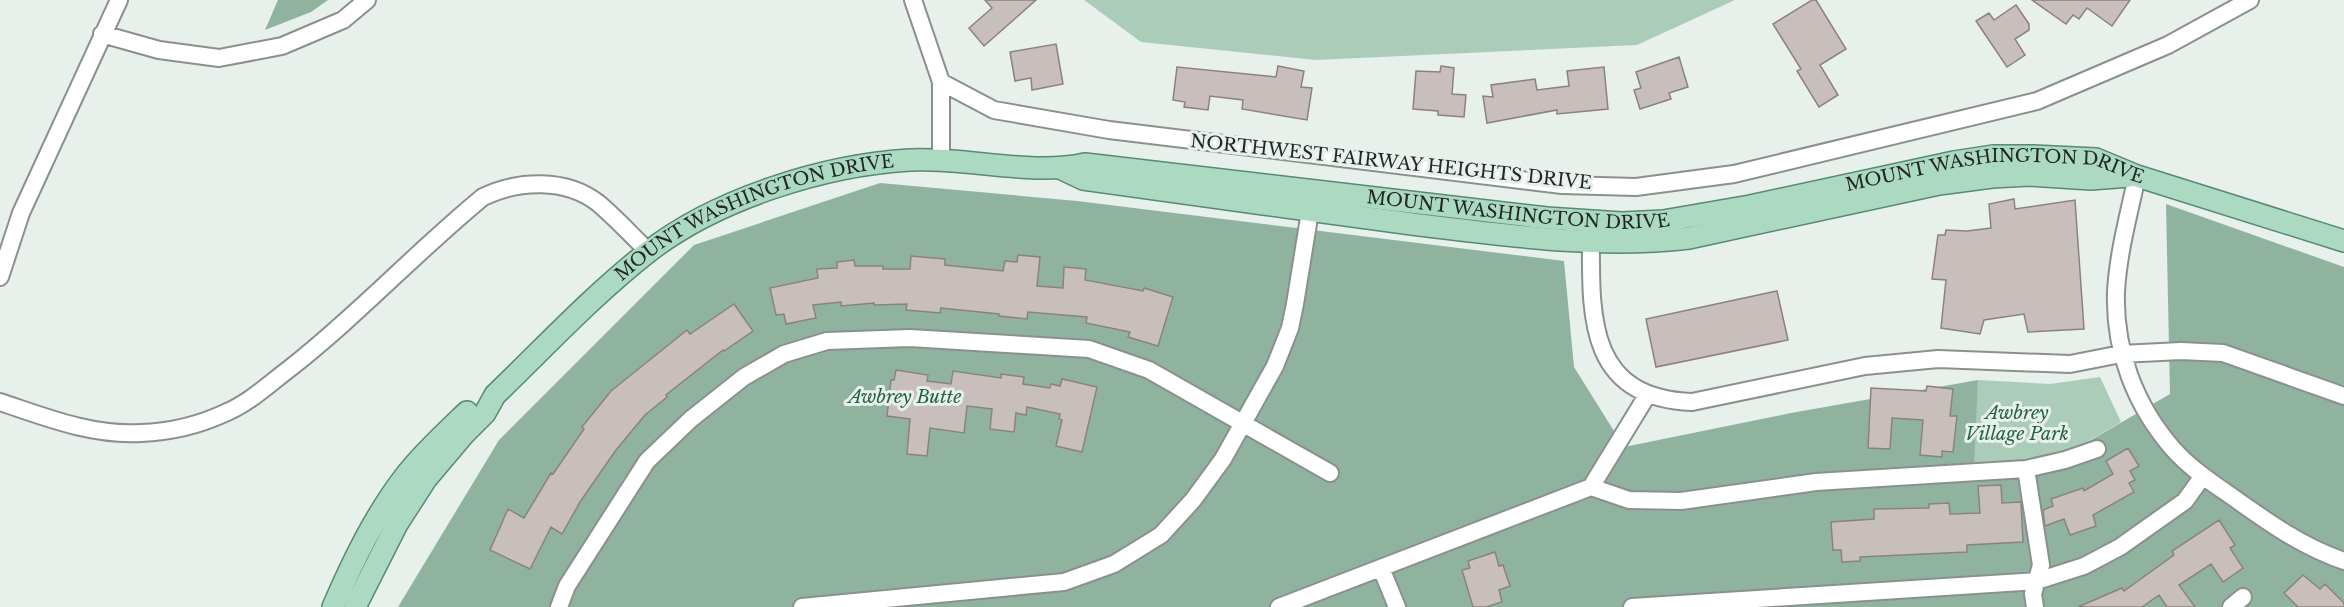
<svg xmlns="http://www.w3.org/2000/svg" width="2344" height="607" font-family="'Libre Baskerville',serif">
	<rect width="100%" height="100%" fill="#e7f0eb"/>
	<!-- green -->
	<path fill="#acccba" d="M 1084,0 L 1735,0 L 1637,45 L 1316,60 L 1141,42 Z
		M 2100,377 L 2121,422 L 2052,463 L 1973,467 L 1978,380 L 2050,384 Z"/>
	<!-- forest -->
	<path fill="#90b3a0" d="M 278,0 L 328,0 L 311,12 L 265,30 Z
		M 880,183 L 1077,201 L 1564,261 L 1574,367 L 1624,447 L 1791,413 L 1978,380 L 1974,467 L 2052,463 L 2170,394 L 2166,204 L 2344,267 L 2344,607 L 398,607 L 499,440 L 694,245 Z"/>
	<!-- building -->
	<path fill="#c8bfbc" stroke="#8b8280" stroke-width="1.5" d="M 985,0 L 1036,0 L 984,46 L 969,28 L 992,8 Z
		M 1812,0 L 1816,0 L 1846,49 L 1820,65 L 1838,95 L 1819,107 L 1797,71 L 1801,69 L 1773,24 Z
		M 2032,0 L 2130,0 L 2112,26 L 2087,8 L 2079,19 L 2073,15 L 2066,24 Z
		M 2016,5 L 2029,24 L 2029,30 L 2015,39 L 2025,55 L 2007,67 L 1976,21 L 1989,13 L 1994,20 Z
		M 1056,44 L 1063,84 L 1032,90 L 1031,78 L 1015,81 L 1010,52 Z
		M 1679,57 L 1688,87 L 1669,93 L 1671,99 L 1640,109 L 1634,90 L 1641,88 L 1636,72 Z
		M 1278,66 L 1304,71 L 1301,87 L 1312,88 L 1307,120 L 1242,109 L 1243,100 L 1210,96 L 1208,110 L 1184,107 L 1185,102 L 1173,100 L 1177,67 L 1276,77 Z
		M 1441,66 L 1454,68 L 1452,94 L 1466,95 L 1464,117 L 1438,115 L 1438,111 L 1413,109 L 1416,71 L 1440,72 Z
		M 1604,67 L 1608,109 L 1557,114 L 1557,110 L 1487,123 L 1483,96 L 1493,97 L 1491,85 L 1535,79 L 1537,90 L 1569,86 L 1567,71 Z
		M 2014,199 L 2015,209 L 2075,200 L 2084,329 L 2028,332 L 2024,314 L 1984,320 L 1980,334 L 1941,328 L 1946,280 L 1932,279 L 1938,235 L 1945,235 L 1946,230 L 1967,231 L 1991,228 L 1989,204 Z
		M 1018,255 L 1040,257 L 1037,286 L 1063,288 L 1064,267 L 1086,269 L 1085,280 L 1143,291 L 1144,288 L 1173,297 L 1158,346 L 1128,337 L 1130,332 L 1086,323 L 1087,317 L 1028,312 L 1027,319 L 999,316 L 999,314 L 941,308 L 940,313 L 906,310 L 907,304 L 874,305 L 874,303 L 841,306 L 841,302 L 813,305 L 816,318 L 786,324 L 784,314 L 776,315 L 770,288 L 818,278 L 817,269 L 837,268 L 837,262 L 854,260 L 855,266 L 883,266 L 883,269 L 910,269 L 911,256 L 945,259 L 945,265 L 1003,271 L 1005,261 L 1017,262 Z
		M 1777,291 L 1788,340 L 1656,367 L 1646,319 Z
		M 734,304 L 753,331 L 724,351 L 723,350 L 666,395 L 667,397 L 645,415 L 616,450 L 580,502 L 562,534 L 551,527 L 530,569 L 490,550 L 508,509 L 524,518 L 551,473 L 553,474 L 584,429 L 582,427 L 611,391 L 687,330 L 690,334 Z
		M 896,370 L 928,375 L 927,381 L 951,384 L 953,371 L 1001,378 L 1001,374 L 1024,377 L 1023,384 L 1050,388 L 1051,384 L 1060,386 L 1062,379 L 1097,387 L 1082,452 L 1056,446 L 1062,420 L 1059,419 L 1060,414 L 1027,407 L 1026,415 L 1016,413 L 1014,432 L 990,429 L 992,409 L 967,406 L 964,433 L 930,428 L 927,456 L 907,454 L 910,419 L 887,416 L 891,380 L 894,380 Z
		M 1927,386 L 1953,389 L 1950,416 L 1957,416 L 1953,452 L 1942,451 L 1942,457 L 1920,455 L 1923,420 L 1892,418 L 1890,449 L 1868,448 L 1871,388 L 1926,391 Z
		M 2128,448 L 2139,466 L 2130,471 L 2135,480 L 2129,483 L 2134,492 L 2093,515 L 2096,526 L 2070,535 L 2064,519 L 2045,526 L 2043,510 L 2053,506 L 2051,499 L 2083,488 L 2084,491 L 2113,474 L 2106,461 Z
		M 2001,485 L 2002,503 L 2021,502 L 2023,542 L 1967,545 L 1967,552 L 1860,557 L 1860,561 L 1842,562 L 1841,550 L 1833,550 L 1831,522 L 1874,519 L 1874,509 L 1929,508 L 1929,504 L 1949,503 L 1950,514 L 1980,513 L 1978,486 Z
		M 2219,520 L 2235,545 L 2230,548 L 2243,568 L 2223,582 L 2211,564 L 2179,585 L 2195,607 L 2167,607 L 2159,595 L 2142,607 L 2078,607 L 2122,588 L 2124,591 L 2174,555 L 2172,551 Z
		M 1495,552 L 1499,566 L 1503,565 L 1510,586 L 1499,590 L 1502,602 L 1486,607 L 1473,607 L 1462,570 L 1470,568 L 1468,561 Z
		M 2303,575 L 2320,589 L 2325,584 L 2344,603 L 2344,607 L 2298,607 L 2284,593 Z"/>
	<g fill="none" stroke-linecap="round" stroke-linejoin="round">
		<!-- minor casing -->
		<g stroke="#8a918d" stroke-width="20">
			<path id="minor" d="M 913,0 L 941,82
				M 102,34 L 159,50 L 219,58 L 282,46 L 343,20 L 367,0
				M 941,159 L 941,82 L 994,110 L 1109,130 L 1562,185 L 1636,187 L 1734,174 L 2037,101 L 2168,45 L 2250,0
				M 2137,176 C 2129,214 2118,253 2116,292 C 2114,350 2135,406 2174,450 C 2191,469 2214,484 2234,498 C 2269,523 2303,547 2344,561
				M 1591,230 C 1591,311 1584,398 1692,402 L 1865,366 L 1938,359 L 2070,364 L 2121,354 L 2181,351 L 2223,353 L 2344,396
				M 0,277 L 21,213 L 119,0
				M 0,402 C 45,417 92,436 141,433 C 170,432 199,425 225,413 C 249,403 268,385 289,369 C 357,316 416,252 483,197 C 518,180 566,178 598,203 C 616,218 632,236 649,252
				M 2026,469 L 2065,460 L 2097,449
				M 1591,487 L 1648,394
				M 1381,568 L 1397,607
				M 559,607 L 567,586 L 647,461 L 691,419 L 744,377 L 784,354 L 827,341 L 910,338 L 1089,349 L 1149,370 L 1330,473
				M 802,607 L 1064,582 L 1114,564 L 1161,535 L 1193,500 L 1223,459 L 1275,366 L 1290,328 L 1295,304 L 1312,199
				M 1279,607 L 1591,487 L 1629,500 L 1681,501 L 1816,482 L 2026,469 L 2041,565 L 2033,594 L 2035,607
				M 1632,607 L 2037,581 L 2084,566 L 2120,547 L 2185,501 L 2203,476
				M 2231,607 L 2243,597"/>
		</g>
		<!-- major casing -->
		<g stroke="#578a71" stroke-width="24">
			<g id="major">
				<path d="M 1062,169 L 1083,179 C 1193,194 1302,210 1412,224 C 1504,235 1597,249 1689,238 L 1939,184 L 1992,177 L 2029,175 L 2091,179 L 2130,176"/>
				<path d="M 333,607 C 353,561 375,515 406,475 C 424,452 446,432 467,412"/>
				<path id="s1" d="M 355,607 L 397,524 L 426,479 L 464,434 L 485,413 L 495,395 C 545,347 593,295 648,252 C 716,199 824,165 910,160 C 967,157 1031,176 1085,164 L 1547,218 L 1622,223 L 1663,221 L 1750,206 L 1954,162 L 1993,156 L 2033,156 L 2096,159 L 2137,176 L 2344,241"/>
			</g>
		</g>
		<!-- minor -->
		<use href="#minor" stroke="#fff" stroke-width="16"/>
		<!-- major -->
		<use href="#major" stroke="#abd9c2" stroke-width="21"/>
	</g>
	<g text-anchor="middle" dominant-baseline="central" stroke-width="6" stroke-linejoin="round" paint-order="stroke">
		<!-- street labels -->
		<g font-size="18" fill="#232725" stroke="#e7f0eb">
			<text transform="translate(1391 162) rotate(6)">NORTHWEST FAIRWAY HEIGHTS DRIVE</text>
			<text stroke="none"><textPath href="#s1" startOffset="1842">MOUNT WASHINGTON DRIVE</textPath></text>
			<text stroke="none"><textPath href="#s1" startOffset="1358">MOUNT WASHINGTON DRIVE</textPath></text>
			<text stroke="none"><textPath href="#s1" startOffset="578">MOUNT WASHINGTON DRIVE</textPath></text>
		</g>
		<!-- park labels -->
		<g font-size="18" font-style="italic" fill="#266146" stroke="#e7f0eb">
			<text x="905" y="397">Awbrey Butte</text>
			<text x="2017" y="413">Awbrey<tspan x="2017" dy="21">Village Park</tspan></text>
		</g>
	</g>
</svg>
